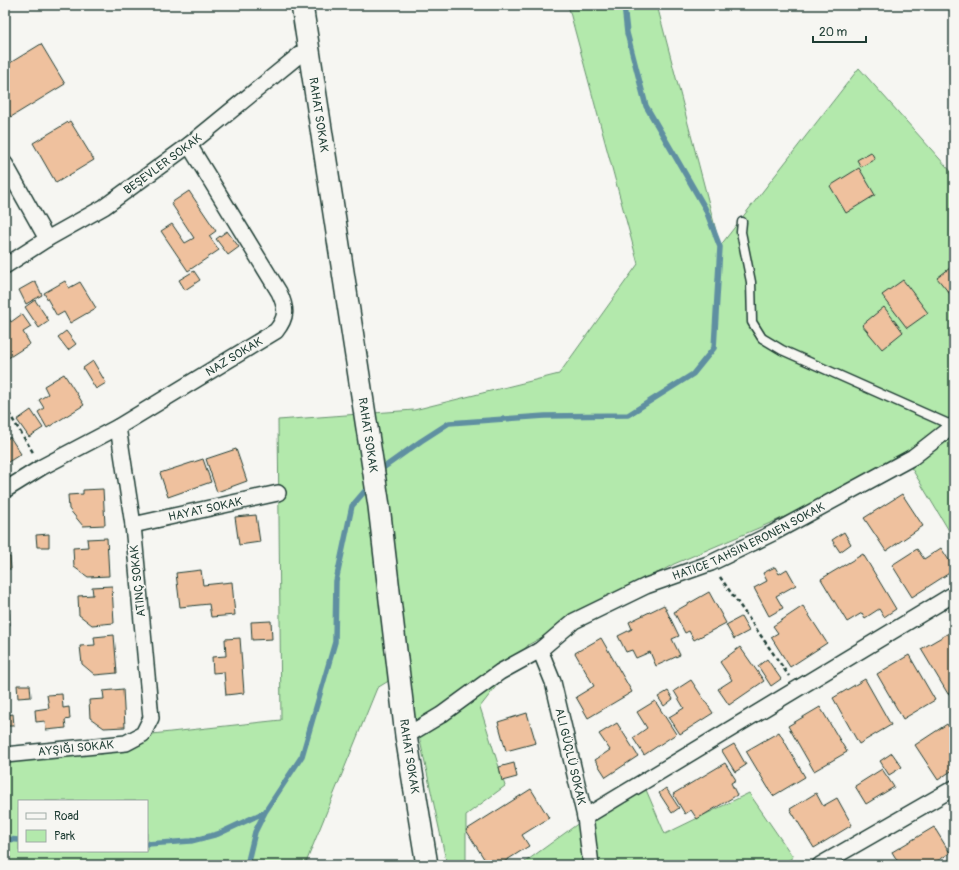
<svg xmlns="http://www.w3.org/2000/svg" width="959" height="870" font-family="Pangolin,sans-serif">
	<rect width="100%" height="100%" fill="#f6f6f2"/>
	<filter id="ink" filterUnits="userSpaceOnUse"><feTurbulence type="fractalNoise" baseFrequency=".025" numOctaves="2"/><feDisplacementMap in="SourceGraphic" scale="8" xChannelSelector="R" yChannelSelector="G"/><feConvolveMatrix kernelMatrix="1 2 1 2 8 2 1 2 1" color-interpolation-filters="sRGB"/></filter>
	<g filter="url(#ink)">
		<!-- green -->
		<path fill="#b3e9ac" stroke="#699370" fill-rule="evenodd" d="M 568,5 L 661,5 L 658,9 L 720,246 L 859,68 L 954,175 L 954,539 L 909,464 L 674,564 L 528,645 L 480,707 L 505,786 L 466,815 L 466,865 L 447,865 L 405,671 L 377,688 L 305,865 L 5,865 L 5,750 L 281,720 L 278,420 L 414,410 L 559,374 L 638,264 ZM 19,801 L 147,801 L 147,851 L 19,851 Z
			M 641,778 L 665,834 L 749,793 L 793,857 L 782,865 L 525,865 L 525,862 Z"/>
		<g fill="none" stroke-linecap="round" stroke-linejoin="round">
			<!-- stream -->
			<path stroke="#5f8fa1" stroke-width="5.5" d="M 379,473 L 383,468 L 421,441 L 449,423 L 545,416 L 628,415 L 693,374 L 714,348 L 720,247 L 705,208 L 646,106 L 627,33 L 624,5
				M 5,839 L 19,840
				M 147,844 L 191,841 L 218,834 L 265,812
				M 247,865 L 255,832 L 265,812 L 302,756 L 335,642 L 336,581 L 352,506 L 370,485"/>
		</g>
		<!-- building -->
		<path fill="#efc19e" stroke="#1f3d34" d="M 41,44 L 65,84 L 11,117 L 5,108 L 5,66 Z
			M 70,121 L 94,160 L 56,183 L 33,143 Z
			M 871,152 L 875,159 L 861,167 L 857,160 Z
			M 859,168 L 875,195 L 846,213 L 830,186 Z
			M 189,191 L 216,231 L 209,236 L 219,250 L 188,271 L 161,231 L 172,224 L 185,243 L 194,238 L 171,203 Z
			M 227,231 L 239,247 L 228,255 L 216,239 Z
			M 950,268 L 953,272 L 954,271 L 954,299 L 937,278 Z
			M 194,271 L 200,280 L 185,290 L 179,280 Z
			M 903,280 L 928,313 L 907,328 L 882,295 Z
			M 35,281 L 42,295 L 26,304 L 19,290 Z
			M 65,281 L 69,288 L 80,282 L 96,308 L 70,323 L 64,312 L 57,316 L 44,293 Z
			M 35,300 L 49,321 L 39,328 L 25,307 Z
			M 884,307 L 903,332 L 882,349 L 862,325 Z
			M 5,314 L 6,314 L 11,322 L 22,314 L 31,327 L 23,332 L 30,344 L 5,360 Z
			M 66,331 L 76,344 L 68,350 L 58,337 Z
			M 93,361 L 106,383 L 96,389 L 83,368 Z
			M 64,374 L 84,405 L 47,428 L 38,412 L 44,408 L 39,400 L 48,394 L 44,386 Z
			M 31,410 L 43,428 L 29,437 L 17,420 Z
			M 10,437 L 21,454 L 5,464 L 5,440 Z
			M 236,449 L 247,481 L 217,492 L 206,459 Z
			M 203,459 L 211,482 L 168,497 L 160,473 Z
			M 103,489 L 105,525 L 83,526 L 69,509 L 68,495 L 83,494 L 83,490 Z
			M 902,494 L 923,526 L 886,551 L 864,518 Z
			M 256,515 L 260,542 L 239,545 L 235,517 Z
			M 844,532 L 851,544 L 840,552 L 832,540 Z
			M 49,534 L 49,547 L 37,547 L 36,535 Z
			M 107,538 L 109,576 L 88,577 L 74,567 L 73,548 L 88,547 L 87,539 Z
			M 941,548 L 954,568 L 954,570 L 912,597 L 892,565 L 917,549 L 924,559 Z
			M 863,554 L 896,609 L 884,617 L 879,609 L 865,618 L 862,613 L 847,622 L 821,579 Z
			M 5,557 L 10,557 L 11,569 L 5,569 Z
			M 775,567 L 779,574 L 787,569 L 796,585 L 776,596 L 783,608 L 769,616 L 754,588 L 767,581 L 763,573 Z
			M 201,570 L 203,585 L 232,582 L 235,615 L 211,617 L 209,604 L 180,607 L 176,573 Z
			M 112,586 L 114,623 L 92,625 L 79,615 L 78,596 L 93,595 L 92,587 Z
			M 709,592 L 726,623 L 694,640 L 689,631 L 685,633 L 674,612 Z
			M 664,605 L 679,636 L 672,639 L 680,655 L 656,666 L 650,652 L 636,658 L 632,650 L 626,652 L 618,636 L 632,629 L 629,622 Z
			M 803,606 L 827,643 L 790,667 L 771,637 L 778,633 L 773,626 Z
			M 5,613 L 9,613 L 10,625 L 5,625 Z
			M 741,617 L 749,631 L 734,639 L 726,625 Z
			M 271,621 L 272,639 L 252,640 L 251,622 Z
			M 954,630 L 954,690 L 948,694 L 921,649 Z
			M 114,635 L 117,673 L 95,675 L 82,664 L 80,646 L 95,645 L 94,637 Z
			M 240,638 L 244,693 L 226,695 L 224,672 L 213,673 L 212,657 L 226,656 L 225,639 Z
			M 601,638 L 632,692 L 588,718 L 576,697 L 594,686 L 575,653 Z
			M 740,647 L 764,681 L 729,705 L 718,689 L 732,680 L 720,662 Z
			M 909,655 L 935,700 L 903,719 L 877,674 Z
			M 5,657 L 7,657 L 8,669 L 5,670 Z
			M 767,659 L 781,679 L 771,686 L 758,666 Z
			M 865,679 L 891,725 L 859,744 L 833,698 Z
			M 691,680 L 713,713 L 680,734 L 669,717 L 684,708 L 674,691 Z
			M 17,685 L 30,685 L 31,697 L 18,698 Z
			M 123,689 L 125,727 L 104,728 L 90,718 L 89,700 L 104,699 L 103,691 Z
			M 668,691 L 673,699 L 664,706 L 658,697 Z
			M 62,694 L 63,708 L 69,707 L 70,719 L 65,720 L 66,728 L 46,730 L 45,721 L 36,722 L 35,710 L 49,708 L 47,695 Z
			M 5,700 L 7,715 L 13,714 L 14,726 L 8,726 L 9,735 L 5,735 Z
			M 655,701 L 676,734 L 644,755 L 633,738 L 647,728 L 637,712 Z
			M 820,707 L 847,752 L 814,771 L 788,726 Z
			M 527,713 L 536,743 L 506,751 L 498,722 Z
			M 617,723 L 638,756 L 606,777 L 595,760 L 610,750 L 599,734 Z
			M 947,724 L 954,735 L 954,769 L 938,780 L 915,745 Z
			M 779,732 L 805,777 L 773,796 L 746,751 Z
			M 734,744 L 746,765 L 735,772 L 722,751 Z
			M 892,753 L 902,767 L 889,775 L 880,761 Z
			M 514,763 L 517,777 L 502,781 L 499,767 Z
			M 725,763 L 736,780 L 731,783 L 737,795 L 697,819 L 691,810 L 685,814 L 673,794 Z
			M 882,769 L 894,787 L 866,804 L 855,786 Z
			M 666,788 L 679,808 L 672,813 L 659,793 Z
			M 531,789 L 549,818 L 522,835 L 529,846 L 499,865 L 488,865 L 466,830 Z
			M 816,793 L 823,806 L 837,798 L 852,825 L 814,848 L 790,809 Z
			M 934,827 L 950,853 L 931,865 L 900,865 L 892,852 Z"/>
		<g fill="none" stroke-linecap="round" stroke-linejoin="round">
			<!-- lane casing -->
			<g stroke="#1f3d34" stroke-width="11">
				<path id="lane" d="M 742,222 L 741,232 L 751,282 L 752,322 L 762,338 L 782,350 L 953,426"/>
			</g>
			<!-- street casing -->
			<g stroke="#1f3d34" stroke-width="18">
				<g id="street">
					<path d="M 5,164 L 47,239"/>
					<path id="s1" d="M 5,266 L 47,239 L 104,207 L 189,145 L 309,47"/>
					<path id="s2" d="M 5,490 L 42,467 L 118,427 L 276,331 C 287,317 287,309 279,292 L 189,145"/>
					<path id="s3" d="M 133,525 L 278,493"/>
					<path id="s4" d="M 540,650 L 553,682 L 585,817 L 591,865"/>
					<path id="s5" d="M 406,736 L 441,715 L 500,672 L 540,650 L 574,621 L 646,586 L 711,563 L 773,533 L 913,457 L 954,425"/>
					<path id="s6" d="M 5,755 L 126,743 L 143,734 L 151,718 L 133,525 L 118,427"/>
					<path d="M 585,817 L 954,594"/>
					<path d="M 820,865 L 954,788"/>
				</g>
			</g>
			<!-- secondary casing -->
			<g stroke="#1f3d34" stroke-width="24">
				<g id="secondary">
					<path id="s7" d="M 302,5 L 379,506 L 406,736 L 427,865"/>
				</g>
			</g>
			<!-- path -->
			<path stroke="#1f3d34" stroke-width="2.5" stroke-dasharray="4 3" stroke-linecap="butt" d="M 5,407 L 34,454
				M 720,577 L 789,676"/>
			<!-- lane -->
			<use href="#lane" stroke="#f6f6f2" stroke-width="8"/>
			<!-- street -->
			<use href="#street" stroke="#f6f6f2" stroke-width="15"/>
			<!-- secondary -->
			<use href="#secondary" stroke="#f6f6f2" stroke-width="21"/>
		</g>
	</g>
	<g text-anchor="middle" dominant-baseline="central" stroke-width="3.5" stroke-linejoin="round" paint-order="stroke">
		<!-- street labels -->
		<g font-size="12" fill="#1f3d34" stroke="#f6f6f2">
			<text stroke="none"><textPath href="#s7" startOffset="111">RAHAT SOKAK</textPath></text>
			<text stroke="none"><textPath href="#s1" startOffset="188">BEŞEVLER SOKAK</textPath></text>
			<text stroke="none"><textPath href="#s2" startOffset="265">NAZ SOKAK</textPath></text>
			<text stroke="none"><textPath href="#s7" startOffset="435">RAHAT SOKAK</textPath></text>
			<text stroke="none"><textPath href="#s3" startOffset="74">HAYAT SOKAK</textPath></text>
			<text stroke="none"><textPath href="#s5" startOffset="396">HATICE TAHSIN ERONEN SOKAK</textPath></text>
			<text transform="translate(138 581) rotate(-96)">ATINÇ SOKAK</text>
			<text stroke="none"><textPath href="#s6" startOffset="71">AYŞIĞI SOKAK</textPath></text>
			<text stroke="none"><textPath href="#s7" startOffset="759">RAHAT SOKAK</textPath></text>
			<text stroke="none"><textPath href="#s4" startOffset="111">ALI GÜÇLÜ SOKAK</textPath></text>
		</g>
	</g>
	<!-- margin -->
	<rect width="959" height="870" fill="none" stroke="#f6f6f2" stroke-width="20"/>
	<rect x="10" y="10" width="939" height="850" fill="none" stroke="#1f3d34" stroke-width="1.5" filter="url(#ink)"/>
	<!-- legend -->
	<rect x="18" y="800" width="130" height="52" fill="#f6f6f2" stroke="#a0aca6"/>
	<rect x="26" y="813" width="20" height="6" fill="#f6f6f2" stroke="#a0aca6"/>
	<text x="54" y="820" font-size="12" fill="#1f3d34">Road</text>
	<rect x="26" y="830" width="20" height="12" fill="#b3e9ac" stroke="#a0aca6"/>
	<text x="54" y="840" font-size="12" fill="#1f3d34">Park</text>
	<!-- scale -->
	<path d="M813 36v6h53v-6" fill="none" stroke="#1f3d34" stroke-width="2"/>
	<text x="819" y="36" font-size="12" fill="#1f3d34" stroke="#f6f6f2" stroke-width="3" paint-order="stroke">20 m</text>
</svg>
